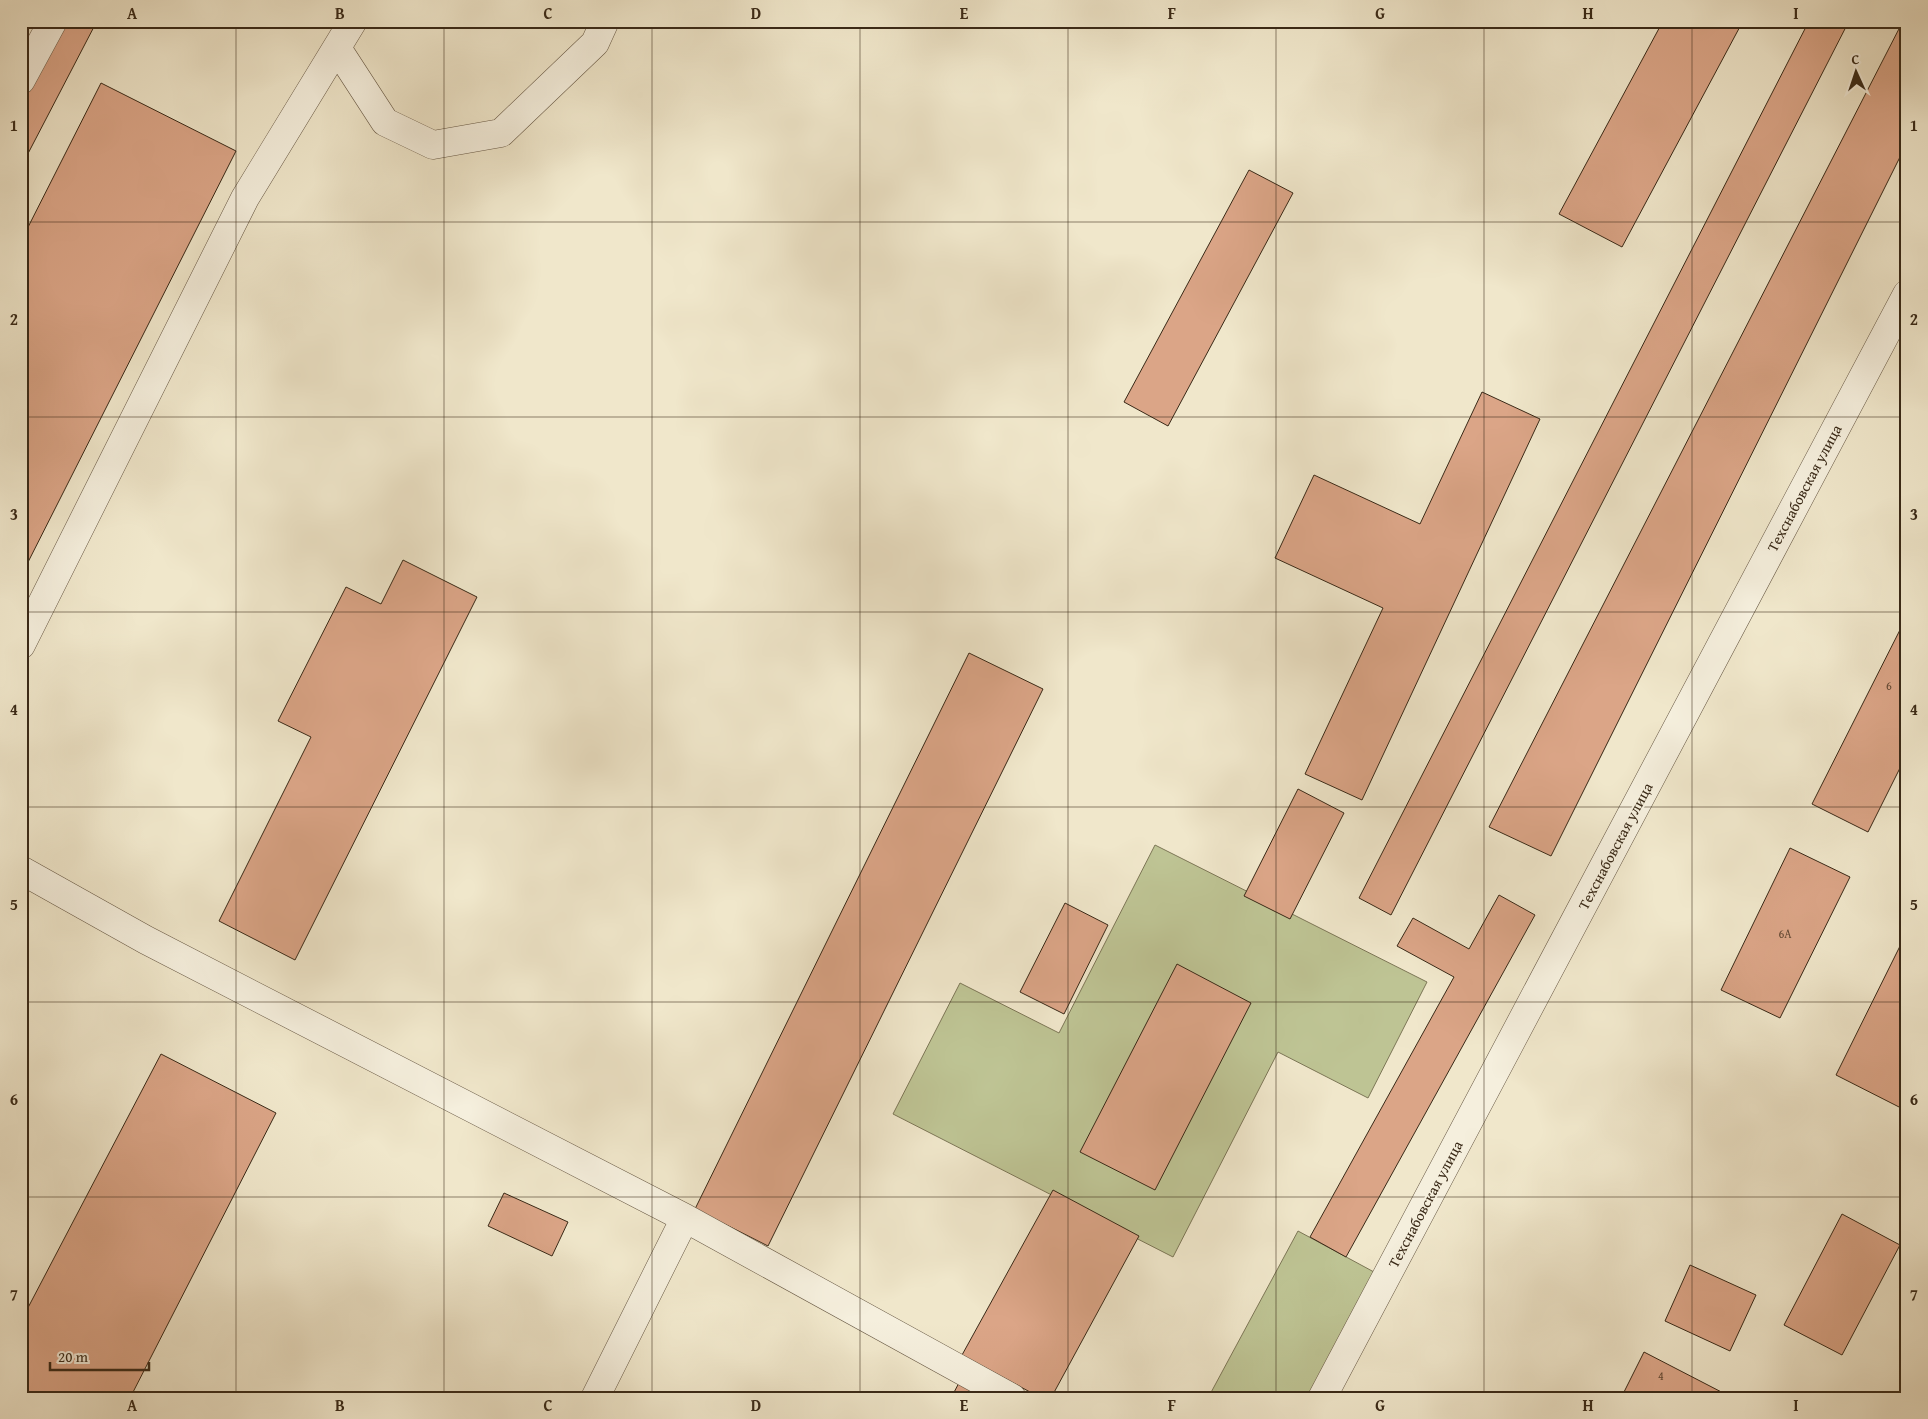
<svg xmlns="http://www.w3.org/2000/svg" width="1928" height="1419" font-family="'Gentium Book Plus',serif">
	<rect width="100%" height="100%" fill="#f0e7cb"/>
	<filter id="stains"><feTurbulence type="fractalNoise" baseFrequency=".004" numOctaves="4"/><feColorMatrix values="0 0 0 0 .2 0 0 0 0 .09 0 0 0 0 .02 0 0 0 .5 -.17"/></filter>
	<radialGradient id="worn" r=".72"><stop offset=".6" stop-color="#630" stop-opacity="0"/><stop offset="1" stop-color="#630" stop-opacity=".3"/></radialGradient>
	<!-- green -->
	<path fill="#bec494" stroke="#7c7656" d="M 1155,845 L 1427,982 L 1368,1098 L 1278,1052 L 1173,1257 L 893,1114 L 960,983 L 1059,1033 Z
		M 1298,1231 L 1374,1272 L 1307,1398 L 1208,1398 Z"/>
	<!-- building -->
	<path fill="#dba587" stroke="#392917" d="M 61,21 L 97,21 L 21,167 L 21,97 Z
		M 1663,21 L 1743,21 L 1622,247 L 1559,214 Z
		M 1809,21 L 1849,21 L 1391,915 L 1359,898 Z
		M 1903,21 L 1907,21 L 1907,143 L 1551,856 L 1489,827 Z
		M 101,83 L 236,151 L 21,576 L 21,241 Z
		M 1249,170 L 1293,193 L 1168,426 L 1124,402 Z
		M 1482,392 L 1540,419 L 1362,800 L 1305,774 L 1383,608 L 1275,558 L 1314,475 L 1420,524 Z
		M 403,560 L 477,597 L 295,960 L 219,921 L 311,737 L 278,721 L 346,587 L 381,604 Z
		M 1907,616 L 1907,754 L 1868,832 L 1812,804 Z
		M 969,653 L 1043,689 L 768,1246 L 695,1209 Z
		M 1298,789 L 1344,813 L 1290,919 L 1244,896 Z
		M 1790,848 L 1850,877 L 1780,1018 L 1721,990 Z
		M 1499,895 L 1535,915 L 1346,1257 L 1310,1237 L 1454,977 L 1397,946 L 1413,918 L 1469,949 Z
		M 1065,903 L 1108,925 L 1064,1014 L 1020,992 Z
		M 1907,932 L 1907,1102 L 1903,1109 L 1836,1075 Z
		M 1177,964 L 1251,1003 L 1155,1190 L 1080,1152 Z
		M 161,1054 L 276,1113 L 130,1398 L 21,1398 L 21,1321 Z
		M 1053,1190 L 1139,1236 L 1051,1398 L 1041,1398 L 962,1355 Z
		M 504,1193 L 568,1222 L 552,1256 L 488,1226 Z
		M 1842,1214 L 1900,1245 L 1842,1355 L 1784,1325 Z
		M 1690,1265 L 1756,1295 L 1730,1351 L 1665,1321 Z
		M 1644,1352 L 1733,1398 L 1621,1398 Z
		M 961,1379 L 996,1398 L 951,1398 Z"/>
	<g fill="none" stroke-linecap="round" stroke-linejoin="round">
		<!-- minor casing -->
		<g stroke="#675844" stroke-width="29">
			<path id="minor" d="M 337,48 L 385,122 L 433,145 L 501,133 L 595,43 L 605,21
				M 21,80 L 53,21
				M 21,645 L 245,198 L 353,21
				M 21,870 L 146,940 L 685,1218 L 1012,1398
				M 595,1398 L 685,1218
				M 1322,1398 L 1907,294"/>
		</g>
		<!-- minor -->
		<use href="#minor" stroke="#f5efdd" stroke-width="28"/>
	</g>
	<!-- grid -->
	<path fill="none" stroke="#392917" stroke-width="1" stroke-opacity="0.55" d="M 236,21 L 236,1398M 444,21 L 444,1398M 652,21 L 652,1398M 860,21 L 860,1398M 1068,21 L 1068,1398M 1276,21 L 1276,1398M 1484,21 L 1484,1398M 1692,21 L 1692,1398M 21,222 L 1907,222M 21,417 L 1907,417M 21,612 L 1907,612M 21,807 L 1907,807M 21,1002 L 1907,1002M 21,1197 L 1907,1197"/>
	<g text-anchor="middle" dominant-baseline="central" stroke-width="4" stroke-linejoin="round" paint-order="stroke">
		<!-- number labels -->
		<g font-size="12" fill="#624833">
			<text x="1889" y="685">6</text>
			<text x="1785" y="933">6А</text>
			<text x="1661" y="1375">4</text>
		</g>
		<!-- street labels -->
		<g font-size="15" fill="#392917" stroke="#f5efdd">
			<text transform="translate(1804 488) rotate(-62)">Техснабовская улица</text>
			<text transform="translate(1615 846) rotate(-62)">Техснабовская улица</text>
			<text transform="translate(1425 1204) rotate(-62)">Техснабовская улица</text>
		</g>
	</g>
	<!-- margin -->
	<rect width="1928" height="1419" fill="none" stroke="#f0e7cb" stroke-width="55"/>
	<!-- north arrow -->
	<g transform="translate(1856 72) rotate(357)" stroke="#f5efdd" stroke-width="4" paint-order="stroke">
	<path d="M0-4L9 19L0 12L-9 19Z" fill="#392917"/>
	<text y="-8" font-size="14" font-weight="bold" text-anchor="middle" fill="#392917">С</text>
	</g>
	<!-- scale -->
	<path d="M50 1362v8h99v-8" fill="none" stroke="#392917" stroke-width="2.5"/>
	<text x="58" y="1362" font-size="15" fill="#392917" stroke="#f5efdd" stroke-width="4" paint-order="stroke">20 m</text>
	<rect x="28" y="28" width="1872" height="1364" fill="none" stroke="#392917" stroke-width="2"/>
	<g font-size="16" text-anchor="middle" font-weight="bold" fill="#392917">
		<text x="132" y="19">A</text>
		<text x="340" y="19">B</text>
		<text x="548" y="19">C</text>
		<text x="756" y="19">D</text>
		<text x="964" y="19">E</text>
		<text x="1172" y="19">F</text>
		<text x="1380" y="19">G</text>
		<text x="1588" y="19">H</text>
		<text x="1796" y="19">I</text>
		<text x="14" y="131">1</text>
		<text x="1914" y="131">1</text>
		<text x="14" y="325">2</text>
		<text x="1914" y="325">2</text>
		<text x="14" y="520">3</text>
		<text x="1914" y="520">3</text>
		<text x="14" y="715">4</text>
		<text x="1914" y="715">4</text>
		<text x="14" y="910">5</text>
		<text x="1914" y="910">5</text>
		<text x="14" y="1105">6</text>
		<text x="1914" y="1105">6</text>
		<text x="14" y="1300">7</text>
		<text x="1914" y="1300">7</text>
		<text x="132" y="1411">A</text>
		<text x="340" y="1411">B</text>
		<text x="548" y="1411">C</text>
		<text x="756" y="1411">D</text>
		<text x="964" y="1411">E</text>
		<text x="1172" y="1411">F</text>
		<text x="1380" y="1411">G</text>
		<text x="1588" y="1411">H</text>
		<text x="1796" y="1411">I</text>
	</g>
	<rect width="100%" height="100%" filter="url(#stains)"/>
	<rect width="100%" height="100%" fill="url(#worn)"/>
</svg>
